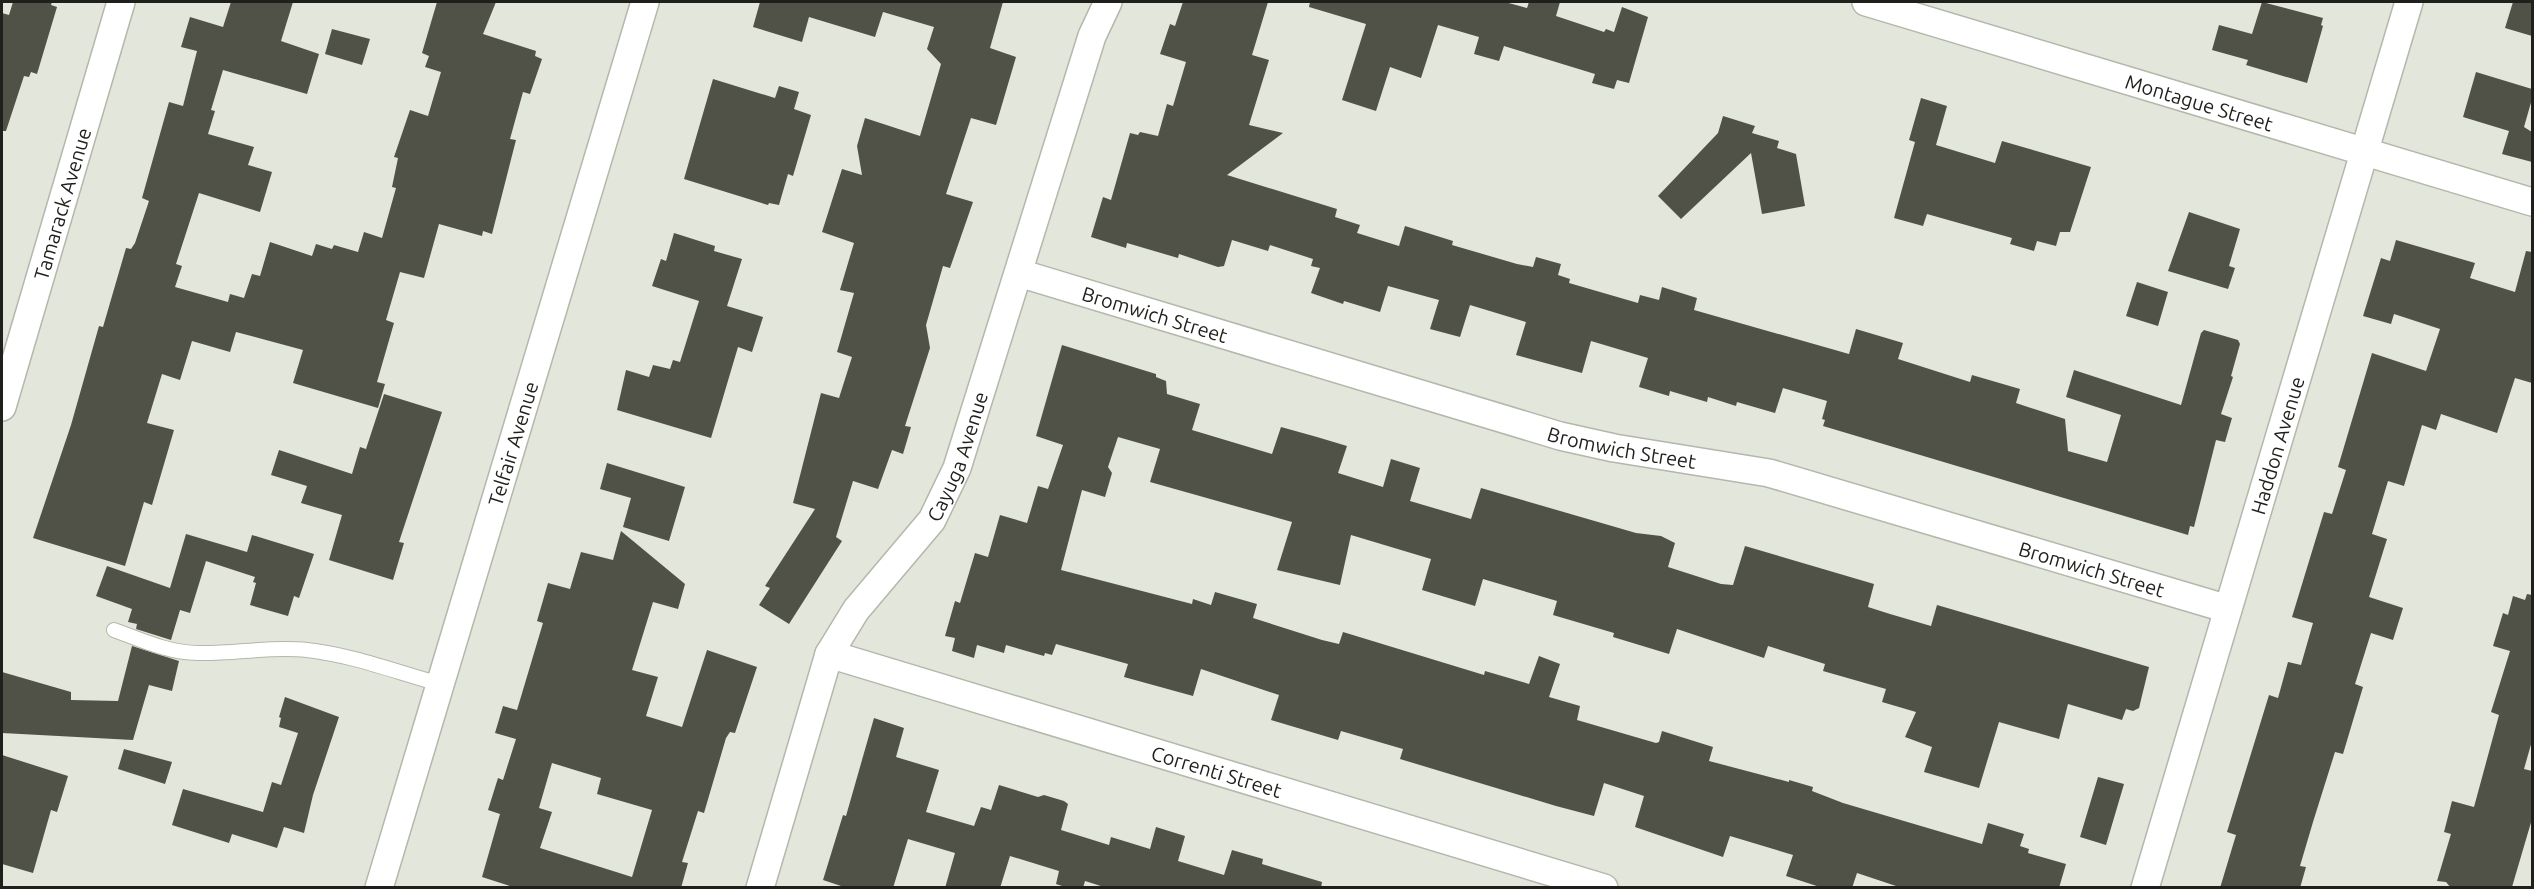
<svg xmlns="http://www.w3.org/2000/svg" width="2534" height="889" font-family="Ubuntu,sans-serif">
	<rect width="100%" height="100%" fill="#e3e6da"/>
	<!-- building -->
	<path fill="#505248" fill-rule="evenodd" d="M 13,2 L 52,2 L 51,5 L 57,7 L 37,74 L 31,72 L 29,77 L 24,76 L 6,131 L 2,131 L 2,13 L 9,15 Z
		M 231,2 L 293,2 L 281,41 L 319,54 L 307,94 L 223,70 L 211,110 L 215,111 L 208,134 L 254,147 L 248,165 L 272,172 L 260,212 L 199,193 L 176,264 L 182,266 L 175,287 L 228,302 L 230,294 L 244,298 L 252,274 L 260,276 L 270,242 L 312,256 L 316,244 L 332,249 L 334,245 L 358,252 L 364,232 L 382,238 L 396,188 L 392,187 L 398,158 L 394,157 L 410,110 L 428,116 L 441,72 L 425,67 L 429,56 L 422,53 L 437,2 L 496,2 L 483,34 L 536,51 L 535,56 L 542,59 L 530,94 L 523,92 L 510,139 L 516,140 L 492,234 L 483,231 L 482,236 L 439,224 L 424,278 L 400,272 L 386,320 L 394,323 L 377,382 L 385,384 L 378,408 L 293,383 L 303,350 L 236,332 L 230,352 L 192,341 L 180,380 L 162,374 L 147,423 L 174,430 L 152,505 L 144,502 L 125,566 L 33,538 L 71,425 L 99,326 L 103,327 L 126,248 L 131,249 L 135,243 L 149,201 L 142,198 L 169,102 L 183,106 L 197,51 L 181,47 L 190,17 L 223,27 Z
		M 760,2 L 1003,2 L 990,48 L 1016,57 L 996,125 L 971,118 L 946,194 L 973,202 L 950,268 L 943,266 L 926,325 L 930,348 L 905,426 L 911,427 L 903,454 L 892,450 L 878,489 L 853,481 L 836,537 L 842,541 L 789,624 L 759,605 L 770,588 L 765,586 L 815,509 L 793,503 L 821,393 L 839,398 L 852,357 L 837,352 L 854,293 L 840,290 L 854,243 L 822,232 L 842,169 L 862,175 L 857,146 L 865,118 L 920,136 L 941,64 L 927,49 L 934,27 L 883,12 L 875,37 L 809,17 L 802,42 L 753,27 Z
		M 1183,2 L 1268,2 L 1252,55 L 1269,60 L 1249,125 L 1283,133 L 1227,175 L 1337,209 L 1335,217 L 1360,225 L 1357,233 L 1399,246 L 1405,226 L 1453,241 L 1452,245 L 1517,264 L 1533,267 L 1536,257 L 1561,264 L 1558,275 L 1570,279 L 1569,283 L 1638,303 L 1640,295 L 1659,300 L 1662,287 L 1697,298 L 1694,310 L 1849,354 L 1856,329 L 1903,343 L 1898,359 L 1970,382 L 1972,375 L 2020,389 L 2016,403 L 2065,419 L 2068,451 L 2107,462 L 2121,415 L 2066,397 L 2074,370 L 2181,405 L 2201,333 L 2204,330 L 2238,340 L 2240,344 L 2231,376 L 2233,377 L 2221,414 L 2232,418 L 2225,442 L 2216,440 L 2194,527 L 2190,526 L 2188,535 L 1823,426 L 1825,420 L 1822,419 L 1827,401 L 1783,388 L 1775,413 L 1737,402 L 1736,406 L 1708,397 L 1707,402 L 1670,391 L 1669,396 L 1639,387 L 1648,358 L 1591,341 L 1582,373 L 1516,355 L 1526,322 L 1470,305 L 1460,337 L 1430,329 L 1439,300 L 1388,286 L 1380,312 L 1344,301 L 1343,304 L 1311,293 L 1320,268 L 1311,266 L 1313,259 L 1270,245 L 1268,251 L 1232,240 L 1224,266 L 1218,267 L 1179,254 L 1178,258 L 1127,243 L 1126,248 L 1091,237 L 1103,197 L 1111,200 L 1130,133 L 1138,135 L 1140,132 L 1158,136 L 1167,104 L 1173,106 L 1186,62 L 1160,54 L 1170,24 L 1175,26 Z
		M 1310,2 L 1505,2 L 1527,8 L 1529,2 L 1560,2 L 1556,16 L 1604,32 L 1606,29 L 1614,32 L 1622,7 L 1648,17 L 1629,83 L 1617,80 L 1614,89 L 1592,83 L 1595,74 L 1504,46 L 1499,61 L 1474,54 L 1479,37 L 1438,25 L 1421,78 L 1390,67 L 1376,111 L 1342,100 L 1366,24 L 1309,7 Z
		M 2262,2 L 2323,18 L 2321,25 L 2323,26 L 2307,83 L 2246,65 L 2248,60 L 2212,50 L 2219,25 L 2252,34 Z
		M 2513,2 L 2532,2 L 2532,36 L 2505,28 Z
		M 332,29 L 370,39 L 362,65 L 325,54 Z
		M 2476,72 L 2532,89 L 2532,99 L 2524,127 L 2532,132 L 2532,162 L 2502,154 L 2509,131 L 2463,117 Z
		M 713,79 L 775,98 L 779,86 L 799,92 L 794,109 L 811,115 L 793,176 L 788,174 L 779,205 L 769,203 L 768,205 L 684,179 Z
		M 1921,98 L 1947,106 L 1936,145 L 1995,163 L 2002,141 L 2091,167 L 2070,232 L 2060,232 L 2056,246 L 2037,241 L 2034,251 L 2010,244 L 2012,238 L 1927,214 L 1923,226 L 1894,218 L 1915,142 L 1909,140 Z
		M 1723,116 L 1755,126 L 1752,133 L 1779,141 L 1777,148 L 1796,154 L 1805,206 L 1762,214 L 1751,153 L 1681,219 L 1658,196 L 1718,133 Z
		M 2189,212 L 2240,229 L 2229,266 L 2235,268 L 2228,289 L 2168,271 Z
		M 674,233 L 715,246 L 714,251 L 742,259 L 727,306 L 763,317 L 752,352 L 738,347 L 711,438 L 617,410 L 626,370 L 649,377 L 653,365 L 670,369 L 673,360 L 680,362 L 699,301 L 652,286 L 661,259 L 666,261 Z
		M 2396,240 L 2475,263 L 2470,278 L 2515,292 L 2526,251 L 2532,252 L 2532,383 L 2515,378 L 2497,433 L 2441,414 L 2436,430 L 2422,425 L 2404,486 L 2388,481 L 2372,534 L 2387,539 L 2369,597 L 2403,608 L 2393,640 L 2371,633 L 2355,684 L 2363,687 L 2343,754 L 2335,752 L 2313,822 L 2300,866 L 2306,867 L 2300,888 L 2220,888 L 2236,835 L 2227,832 L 2269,695 L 2278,698 L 2288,662 L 2301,665 L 2313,623 L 2292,617 L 2324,512 L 2332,514 L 2346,470 L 2338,467 L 2372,353 L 2426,371 L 2440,329 L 2394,314 L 2391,324 L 2363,316 L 2381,258 L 2390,261 Z
		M 2137,282 L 2168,292 L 2158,326 L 2126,316 Z
		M 1062,345 L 1156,374 L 1156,377 L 1166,381 L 1167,394 L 1200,404 L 1192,430 L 1272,454 L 1281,427 L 1317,437 L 1347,446 L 1338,473 L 1383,487 L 1391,459 L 1420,468 L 1410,501 L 1471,519 L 1481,488 L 1636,533 L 1661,536 L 1675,543 L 1668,567 L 1721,584 L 1733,585 L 1745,546 L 1874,584 L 1868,607 L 1890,614 L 1931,626 L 1937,605 L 2149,667 L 2139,708 L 2133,711 L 2126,709 L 2122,720 L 2068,704 L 2059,739 L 1999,722 L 1979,788 L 1924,772 L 1932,747 L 1905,737 L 1916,712 L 1882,702 L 1886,689 L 1823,671 L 1825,664 L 1768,646 L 1764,658 L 1677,629 L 1669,654 L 1613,637 L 1614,633 L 1553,615 L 1557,601 L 1483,579 L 1475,606 L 1422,590 L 1431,559 L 1351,535 L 1340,585 L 1277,570 L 1292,522 L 1150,482 L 1160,449 L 1118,437 L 1108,467 L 1112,473 L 1105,497 L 1082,490 L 1061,570 L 1192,604 L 1193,599 L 1211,605 L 1215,592 L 1257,604 L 1253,618 L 1322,640 L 1339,644 L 1343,632 L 1484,675 L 1485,671 L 1529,684 L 1539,656 L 1560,664 L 1549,697 L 1580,706 L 1577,720 L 1656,743 L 1659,742 L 1662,731 L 1713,747 L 1709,761 L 1789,782 L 1789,780 L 1813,787 L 1812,791 L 1843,803 L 1982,844 L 1988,823 L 2024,834 L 2020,846 L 2029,849 L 2028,853 L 2066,864 L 2059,888 L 1902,888 L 1857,873 L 1852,888 L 1823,888 L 1786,876 L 1793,855 L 1730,836 L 1723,857 L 1635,827 L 1644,796 L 1604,783 L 1594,816 L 1556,806 L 1400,759 L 1403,749 L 1341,731 L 1338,740 L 1271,720 L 1279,695 L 1201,669 L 1193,696 L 1124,677 L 1128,664 L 1056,644 L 1052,655 L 1045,653 L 1044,656 L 1006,645 L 1004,653 L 977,645 L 974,658 L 952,651 L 955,638 L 945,636 L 955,601 L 960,603 L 975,553 L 988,557 L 1000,515 L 1027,523 L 1038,486 L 1048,489 L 1063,445 L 1036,436 Z
		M 384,394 L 442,412 L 399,542 L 404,543 L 393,580 L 329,560 L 342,515 L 301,503 L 307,486 L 271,475 L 279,450 L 352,474 L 360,447 L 366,449 Z
		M 607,463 L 685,487 L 669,541 L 623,527 L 631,498 L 600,489 Z
		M 621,531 L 685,584 L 678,609 L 653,602 L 632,670 L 658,677 L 646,716 L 682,727 L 707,650 L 757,667 L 735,733 L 730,732 L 726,738 L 704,813 L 698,811 L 682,862 L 688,863 L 681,888 L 516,888 L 482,877 L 500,814 L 488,810 L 498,778 L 503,780 L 516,739 L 495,733 L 503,706 L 517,710 L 543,623 L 537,621 L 548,583 L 570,589 L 581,552 L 613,560 ZM 552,763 L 601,778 L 597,794 L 652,810 L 632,877 L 540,848 L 552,812 L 539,808 Z
		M 186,534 L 247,552 L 252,535 L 314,554 L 299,598 L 294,596 L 288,616 L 250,605 L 256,583 L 253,582 L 255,577 L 206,561 L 190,613 L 180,610 L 171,640 L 136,629 L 137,624 L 128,622 L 132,609 L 96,596 L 107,566 L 170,588 Z
		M 2527,594 L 2532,595 L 2532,741 L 2524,769 L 2532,771 L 2532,819 L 2512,887 L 2451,888 L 2446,882 L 2437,881 L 2451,834 L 2444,832 L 2452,801 L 2474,807 L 2499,715 L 2491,712 L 2510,651 L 2493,646 L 2503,613 L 2508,615 L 2513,596 L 2525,600 Z
		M 132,646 L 179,661 L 172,691 L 149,685 L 133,740 L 2,733 L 2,672 L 71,692 L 71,700 L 118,701 Z
		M 285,697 L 339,717 L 313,795 L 304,833 L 284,827 L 277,848 L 232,834 L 229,843 L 172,825 L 183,789 L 263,812 L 272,782 L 281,785 L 298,733 L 279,727 L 281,718 L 279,717 Z
		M 874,718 L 904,728 L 896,757 L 939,770 L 926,812 L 974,826 L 981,807 L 991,810 L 999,785 L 1038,797 L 1044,795 L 1064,801 L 1068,804 L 1061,830 L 1109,845 L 1111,837 L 1150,849 L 1156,827 L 1185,836 L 1178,861 L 1224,875 L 1232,850 L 1263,859 L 1262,864 L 1322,882 L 1321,888 L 1107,888 L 1085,881 L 1083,888 L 1068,888 L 1056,884 L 1059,871 L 1010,856 L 1000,888 L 945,888 L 955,853 L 908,839 L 893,888 L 847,888 L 823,880 L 843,815 L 846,816 Z
		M 124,749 L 172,762 L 165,784 L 118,769 Z
		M 2,755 L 68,776 L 57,812 L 51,810 L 33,873 L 2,864 Z
		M 2098,777 L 2124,784 L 2106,845 L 2080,837 Z"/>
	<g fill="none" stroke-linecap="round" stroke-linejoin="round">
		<!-- service casing -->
		<g stroke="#b4b7ab" stroke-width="16">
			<path id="service" d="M 114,630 C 141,640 169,653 198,653 C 234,654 270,646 307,650 C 352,655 396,672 440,684"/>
		</g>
		<!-- minor casing -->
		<g stroke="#b4b7ab" stroke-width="30">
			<g id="minor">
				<path id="s1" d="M 1866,2 L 2532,202"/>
				<path id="s2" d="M 1019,273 L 1560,436 L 1614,448 L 1769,473 L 2228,609"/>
				<path id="s3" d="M 2,407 L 121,2"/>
				<path id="s4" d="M 829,654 L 1604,888"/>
				<path id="s5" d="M 379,888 L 645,2"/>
				<path id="s6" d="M 760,888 L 829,654 L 856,610 L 932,520 L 957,468 L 1092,36 L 1108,2"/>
				<path id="s7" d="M 2145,888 L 2409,2"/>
			</g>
		</g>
		<!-- service -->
		<use href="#service" stroke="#fff" stroke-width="14"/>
		<!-- minor -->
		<use href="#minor" stroke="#fff" stroke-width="27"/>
	</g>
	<g text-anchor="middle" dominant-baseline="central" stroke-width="6" stroke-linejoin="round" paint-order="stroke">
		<!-- street labels -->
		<g font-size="20" fill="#1f201c" stroke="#fff">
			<text stroke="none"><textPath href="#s1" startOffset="348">Montague Street</textPath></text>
			<text stroke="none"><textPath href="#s3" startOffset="212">Tamarack Avenue</textPath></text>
			<text stroke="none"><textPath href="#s2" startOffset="142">Bromwich Street</textPath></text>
			<text stroke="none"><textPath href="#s5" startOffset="464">Telfair Avenue</textPath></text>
			<text stroke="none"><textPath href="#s7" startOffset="462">Haddon Avenue</textPath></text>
			<text stroke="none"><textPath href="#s2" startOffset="628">Bromwich Street</textPath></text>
			<text stroke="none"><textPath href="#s6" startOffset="482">Cayuga Avenue</textPath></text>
			<text stroke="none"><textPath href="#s2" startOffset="1114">Bromwich Street</textPath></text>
			<text stroke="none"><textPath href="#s4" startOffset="405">Correnti Street</textPath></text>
		</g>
	</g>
	<!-- border -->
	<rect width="2534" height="889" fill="none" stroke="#1f201c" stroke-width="6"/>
</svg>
